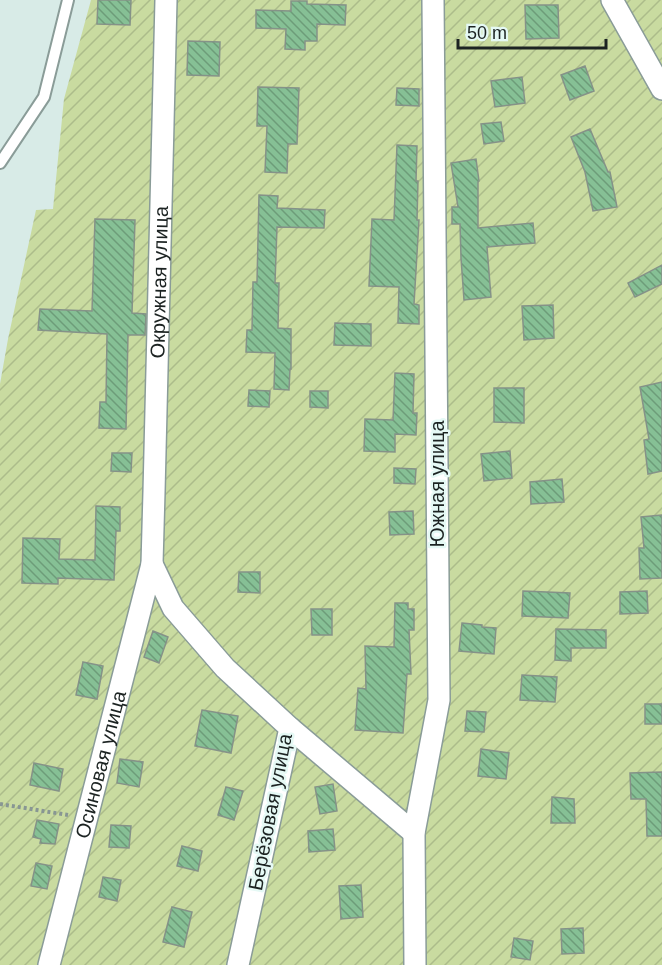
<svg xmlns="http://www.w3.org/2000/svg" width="662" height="965" font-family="Arial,sans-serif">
	<defs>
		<pattern id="garden-furrows" width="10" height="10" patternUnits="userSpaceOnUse" patternTransform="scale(1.5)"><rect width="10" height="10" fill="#c9dba0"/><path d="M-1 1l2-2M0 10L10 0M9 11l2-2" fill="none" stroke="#acbc8a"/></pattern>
		<pattern id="building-back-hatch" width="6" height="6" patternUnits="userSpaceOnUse" patternTransform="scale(1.5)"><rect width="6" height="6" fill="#86c095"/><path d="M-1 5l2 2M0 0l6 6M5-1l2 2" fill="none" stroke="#6d9c79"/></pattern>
	</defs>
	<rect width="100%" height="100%" fill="#d8ebe7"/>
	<!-- garden -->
	<path fill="url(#garden-furrows)" d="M 91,0 L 662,0 L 662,965 L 0,965 L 0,384 L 8,339 L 36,210 L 53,209 L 64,99 Z"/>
	<!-- building -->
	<path fill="url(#building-back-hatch)" stroke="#859288" stroke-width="1.5" d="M 98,0 L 131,0 L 130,25 L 97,24 Z
		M 291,1 L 307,1 L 307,4 L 346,5 L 345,25 L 317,24 L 317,41 L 305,41 L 305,50 L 285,49 L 286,29 L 256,28 L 256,10 L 291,11 Z
		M 525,5 L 558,5 L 559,38 L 526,39 Z
		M 188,41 L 220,42 L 219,76 L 187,75 Z
		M 585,66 L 594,91 L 570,100 L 561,75 Z
		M 522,77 L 525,103 L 495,107 L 491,81 Z
		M 258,87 L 299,88 L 297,144 L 288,144 L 287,173 L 265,172 L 267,126 L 257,126 Z
		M 397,88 L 419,89 L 419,106 L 396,105 Z
		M 501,122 L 504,141 L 484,144 L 481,124 Z
		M 590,129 L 608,172 L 610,172 L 617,207 L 593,211 L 585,172 L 571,137 Z
		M 397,145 L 417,146 L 416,181 L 418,181 L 417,220 L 419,220 L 414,304 L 419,305 L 419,324 L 398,323 L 399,287 L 369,286 L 372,219 L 394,220 Z
		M 476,159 L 479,181 L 478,182 L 478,228 L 533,223 L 535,243 L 487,247 L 491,297 L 464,300 L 461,258 L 460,224 L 452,224 L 452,207 L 458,207 L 451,163 Z
		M 259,195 L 278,196 L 277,208 L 325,210 L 324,228 L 277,227 L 275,283 L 279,283 L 278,328 L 291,329 L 291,369 L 290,369 L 289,390 L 274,389 L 275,353 L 246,352 L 247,330 L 252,330 L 253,282 L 257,282 Z
		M 95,219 L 135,220 L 132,313 L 146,314 L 145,335 L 128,335 L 126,429 L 99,428 L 100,402 L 106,402 L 107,334 L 38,330 L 40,309 L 92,311 Z
		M 662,265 L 662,284 L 635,297 L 628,283 Z
		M 553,305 L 554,338 L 524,340 L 522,306 Z
		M 335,323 L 371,324 L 371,346 L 334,345 Z
		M 395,373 L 414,374 L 413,413 L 417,413 L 416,435 L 395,434 L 395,452 L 364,451 L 365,419 L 393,420 Z
		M 662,382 L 662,471 L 648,474 L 644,440 L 649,439 L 640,387 Z
		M 494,388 L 524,388 L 524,423 L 494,422 Z
		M 249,390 L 270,391 L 269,407 L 248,406 Z
		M 310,391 L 328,391 L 328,408 L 310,407 Z
		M 510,451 L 512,478 L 484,481 L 481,454 Z
		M 112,453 L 132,453 L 131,472 L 111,471 Z
		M 394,468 L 416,469 L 415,484 L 394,483 Z
		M 562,479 L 564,502 L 531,504 L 530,482 Z
		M 96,506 L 120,507 L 120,531 L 116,531 L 114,580 L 58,578 L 58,584 L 22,583 L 23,538 L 60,539 L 59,559 L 95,560 Z
		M 413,511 L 414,534 L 390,535 L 389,512 Z
		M 662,515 L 662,578 L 640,579 L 639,548 L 644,548 L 641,517 Z
		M 239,572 L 260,572 L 260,593 L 238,592 Z
		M 523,591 L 570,593 L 568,618 L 522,616 Z
		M 647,591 L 648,613 L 620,614 L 620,592 Z
		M 395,603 L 408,603 L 408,609 L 414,609 L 414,630 L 409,630 L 411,674 L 407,674 L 403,733 L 355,730 L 358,688 L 366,689 L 365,646 L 394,647 Z
		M 311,609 L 332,609 L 332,635 L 312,635 Z
		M 462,623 L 482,625 L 482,627 L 496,628 L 494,654 L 459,651 Z
		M 556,629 L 606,630 L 606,648 L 571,648 L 571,661 L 555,660 Z
		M 153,631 L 168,637 L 159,663 L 144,657 Z
		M 83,662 L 103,666 L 97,699 L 76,695 Z
		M 522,675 L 557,677 L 555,702 L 520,700 Z
		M 645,704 L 662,704 L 662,724 L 645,724 Z
		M 202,710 L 238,716 L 231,753 L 195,746 Z
		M 467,711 L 486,712 L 484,732 L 465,731 Z
		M 481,749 L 509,753 L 506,779 L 478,776 Z
		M 120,759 L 143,762 L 139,787 L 117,783 Z
		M 34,763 L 63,769 L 59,791 L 30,785 Z
		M 662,772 L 662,836 L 647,836 L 646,799 L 631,799 L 630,773 Z
		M 333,784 L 337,811 L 320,814 L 315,787 Z
		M 226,787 L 243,791 L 234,820 L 218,815 Z
		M 552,797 L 574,799 L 575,823 L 551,823 Z
		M 37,820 L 59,824 L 55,844 L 40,843 L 41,839 L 33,837 Z
		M 111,825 L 131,826 L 129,848 L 109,847 Z
		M 333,829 L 335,850 L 309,852 L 308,831 Z
		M 182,846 L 202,851 L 198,871 L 177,866 Z
		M 36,863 L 52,866 L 47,889 L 31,886 Z
		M 103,877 L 121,880 L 117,901 L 99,897 Z
		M 361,885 L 363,917 L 341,919 L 339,886 Z
		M 172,907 L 192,912 L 184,947 L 163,942 Z
		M 583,928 L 584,953 L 562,954 L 561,929 Z
		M 514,938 L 533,941 L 530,960 L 511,957 Z"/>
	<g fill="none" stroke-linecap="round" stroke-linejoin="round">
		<!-- lane casing -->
		<g stroke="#8a9c98" stroke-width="14">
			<path id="lane" d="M 0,163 L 44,97 L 68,0"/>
		</g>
		<!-- street casing -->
		<g stroke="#8a9c98" stroke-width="24">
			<g id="street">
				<path d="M 612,0 L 662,89"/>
				<path d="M 152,564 L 173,608 L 225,668 L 290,728 L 238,965"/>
				<path d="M 290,728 L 414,833"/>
				<path id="s1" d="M 49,965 L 152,564 L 154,492 L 166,0"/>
				<path d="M 415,965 L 414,833 L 439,700 L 433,0"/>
			</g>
		</g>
		<!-- path -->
		<path stroke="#889693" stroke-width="4" stroke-dasharray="3 3" stroke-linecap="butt" d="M 0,804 L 68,815"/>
		<!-- lane -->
		<use href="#lane" stroke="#fff" stroke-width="10"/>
		<!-- street -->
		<use href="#street" stroke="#fff" stroke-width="21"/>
	</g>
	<g text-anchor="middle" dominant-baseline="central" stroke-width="5" stroke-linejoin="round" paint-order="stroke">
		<!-- street labels -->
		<g font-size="20" fill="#1c2322" stroke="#e5f9f5">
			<text stroke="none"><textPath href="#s1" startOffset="696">Окружная улица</textPath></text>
			<text transform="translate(437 484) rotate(-90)">Южная улица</text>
			<text stroke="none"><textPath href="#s1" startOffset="207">Осиновая улица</textPath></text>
			<text transform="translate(270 812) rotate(-79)">Берёзовая улица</text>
		</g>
	</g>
	<!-- scale -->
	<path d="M458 39v9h148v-9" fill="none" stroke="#1c2322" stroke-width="3"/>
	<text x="467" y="39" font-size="18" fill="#1c2322" stroke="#e5f9f5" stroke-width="4.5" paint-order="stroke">50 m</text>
</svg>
